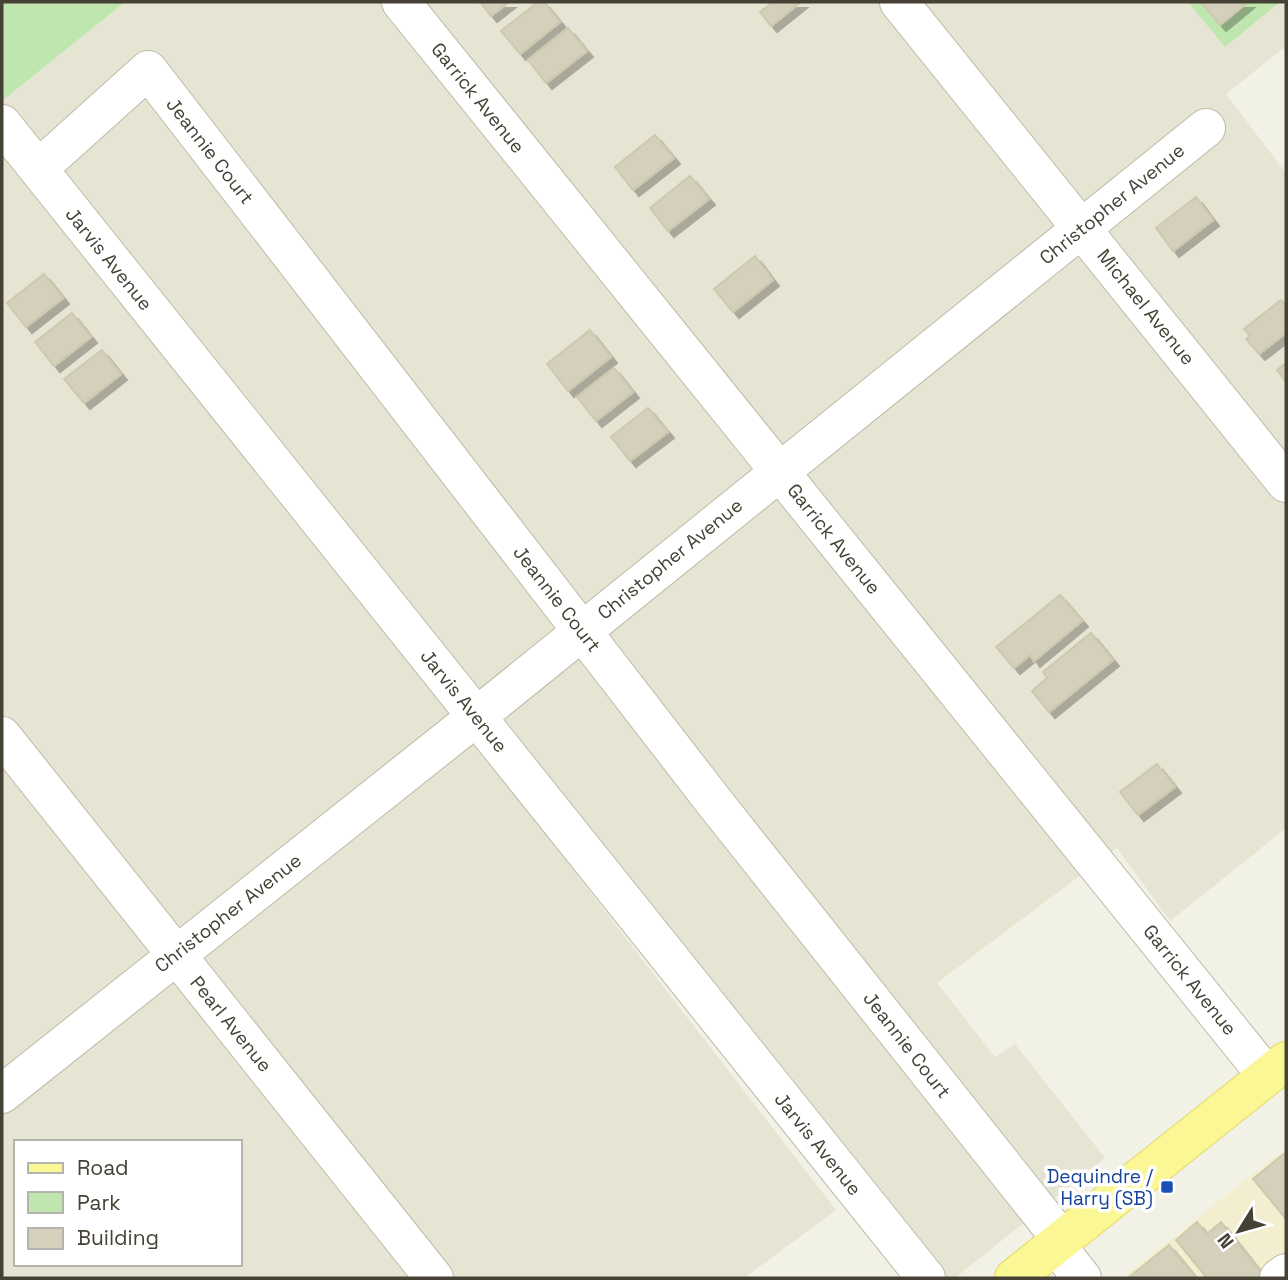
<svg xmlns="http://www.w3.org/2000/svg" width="1288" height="1280" font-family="'Space Grotesk',sans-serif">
	<defs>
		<filter id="shadow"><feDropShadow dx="6" dy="6" stdDeviation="0" flood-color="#0004"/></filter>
	</defs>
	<rect width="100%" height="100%" fill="#f2f1e5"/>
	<!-- residential -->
	<path fill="#e6e5d3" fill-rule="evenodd" d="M 125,2 L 1286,2 L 1286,46 L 1226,94 L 1286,173 L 1286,828 L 1170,921 L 1117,848 L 937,983 L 995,1057 L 1015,1044 L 1105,1158 L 955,1278 L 947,1278 L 8,139 L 836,1210 L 744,1278 L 2,1278 L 2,101 ZM 16,1142 L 240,1142 L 240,1264 L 16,1264 Z"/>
	<!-- commercial -->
	<path fill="#f4eed0" d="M 1286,1148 L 1286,1278 L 1122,1278 Z"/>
	<!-- green -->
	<path fill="#c0e6af" d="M 2,2 L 125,2 L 2,101 Z
		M 1188,2 L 1280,2 L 1225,47 Z"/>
	<!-- building -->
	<path fill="#d4d0bb" stroke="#cec9ae" stroke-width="2" filter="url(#shadow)" d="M 480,2 L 509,2 L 491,16 Z
		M 538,2 L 544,2 L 560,22 L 520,54 L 501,31 Z
		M 771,2 L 801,2 L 771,26 L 760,12 L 772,3 Z
		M 1201,2 L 1248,2 L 1220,25 Z
		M 568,28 L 587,51 L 546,83 L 528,60 Z
		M 655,135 L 674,158 L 633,190 L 615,167 Z
		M 690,176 L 709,199 L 668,231 L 650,208 Z
		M 1196,197 L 1213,220 L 1173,251 L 1156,228 Z
		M 755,256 L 773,280 L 733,312 L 714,289 Z
		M 44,274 L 63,298 L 26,327 L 7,303 Z
		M 1281,300 L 1286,306 L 1286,333 L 1259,354 L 1246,339 L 1250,336 L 1244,329 Z
		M 72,313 L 91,337 L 54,366 L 35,342 Z
		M 590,330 L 611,357 L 568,391 L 547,364 Z
		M 102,350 L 121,374 L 84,403 L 64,379 Z
		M 1286,363 L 1286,382 L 1277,370 Z
		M 614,368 L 633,392 L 596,421 L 577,397 Z
		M 648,408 L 668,432 L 630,461 L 611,437 Z
		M 1060,595 L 1082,621 L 1034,661 L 1030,655 L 1014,668 L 996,647 Z
		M 1091,633 L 1113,660 L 1049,712 L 1032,691 L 1047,678 L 1043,672 Z
		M 1157,764 L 1175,787 L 1138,815 L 1120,792 Z
		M 1286,1152 L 1286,1219 L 1253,1179 Z
		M 1197,1222 L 1207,1234 L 1221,1222 L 1263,1275 L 1258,1278 L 1207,1278 L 1176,1240 Z
		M 1169,1245 L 1196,1278 L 1128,1278 Z"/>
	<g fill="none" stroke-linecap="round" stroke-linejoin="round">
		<!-- minor casing -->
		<g stroke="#bdbba8" stroke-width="40">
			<path id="minor" d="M 401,2 L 1267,1076
				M 899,2 L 1286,483
				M 2,124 L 926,1278
				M 38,169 L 148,70 L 715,803 L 1062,1240
				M 2,736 L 434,1278
				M 2,1094 L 476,717 L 1206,128
				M 1056,1245 L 1082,1278
				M 1279,1278 L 1286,1273"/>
		</g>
		<!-- major casing -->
		<g stroke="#e1d965" stroke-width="40">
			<path id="major" d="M 1014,1278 L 1286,1061"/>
		</g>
		<!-- minor -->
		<use href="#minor" stroke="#fff" stroke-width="38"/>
		<!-- major -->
		<use href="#major" stroke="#fcf795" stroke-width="38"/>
	</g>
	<!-- markers -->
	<rect fill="#1a4fb4" stroke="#fff" stroke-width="2.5" x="1160" y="1180" width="14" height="14" rx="3.5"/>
	<g text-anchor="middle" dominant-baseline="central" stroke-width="7" stroke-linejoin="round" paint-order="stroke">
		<!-- street labels -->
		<g font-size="19" fill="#454235" stroke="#fff">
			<text transform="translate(478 98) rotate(51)">Garrick Avenue</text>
			<text transform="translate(210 151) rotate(52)">Jeannie Court</text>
			<text transform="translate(1112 204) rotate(-39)">Christopher Avenue</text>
			<text transform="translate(109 259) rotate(51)">Jarvis Avenue</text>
			<text transform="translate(1146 307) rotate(51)">Michael Avenue</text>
			<text transform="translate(834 539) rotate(51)">Garrick Avenue</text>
			<text transform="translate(670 559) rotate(-39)">Christopher Avenue</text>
			<text transform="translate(557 599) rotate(52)">Jeannie Court</text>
			<text transform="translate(464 701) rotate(51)">Jarvis Avenue</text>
			<text transform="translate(228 913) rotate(-38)">Christopher Avenue</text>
			<text transform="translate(1190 980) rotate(51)">Garrick Avenue</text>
			<text transform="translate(231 1024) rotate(51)">Pearl Avenue</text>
			<text transform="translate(907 1045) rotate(52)">Jeannie Court</text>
			<text transform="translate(818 1144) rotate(51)">Jarvis Avenue</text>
		</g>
		<!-- transit labels -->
		<g font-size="19" fill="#164399" stroke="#fff" text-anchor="end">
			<text x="1153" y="1176">Dequindre /<tspan x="1153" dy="22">Harry (SB)</tspan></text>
		</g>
	</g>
	<!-- border -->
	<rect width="1288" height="1280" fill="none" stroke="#454235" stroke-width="7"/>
	<!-- legend -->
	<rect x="14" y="1140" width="228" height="126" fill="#ffffff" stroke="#b5b3ae" stroke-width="2"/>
	<rect x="28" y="1163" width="35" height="10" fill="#fcf795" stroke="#b5b3ae" stroke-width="2"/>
	<text x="77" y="1175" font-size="21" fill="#454235">Road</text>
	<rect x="28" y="1192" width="35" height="21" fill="#c0e6af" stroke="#b5b3ae" stroke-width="2"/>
	<text x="77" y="1210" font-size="21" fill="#454235">Park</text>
	<rect x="28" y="1228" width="35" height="21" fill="#d4d0bb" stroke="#b5b3ae" stroke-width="2"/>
	<text x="77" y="1245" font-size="21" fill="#454235">Building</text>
	<!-- north arrow -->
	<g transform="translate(1239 1231) rotate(233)" stroke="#ffffff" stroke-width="5" paint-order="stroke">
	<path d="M0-5L12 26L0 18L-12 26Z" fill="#454235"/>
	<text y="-10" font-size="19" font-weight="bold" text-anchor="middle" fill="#454235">N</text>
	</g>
</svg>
